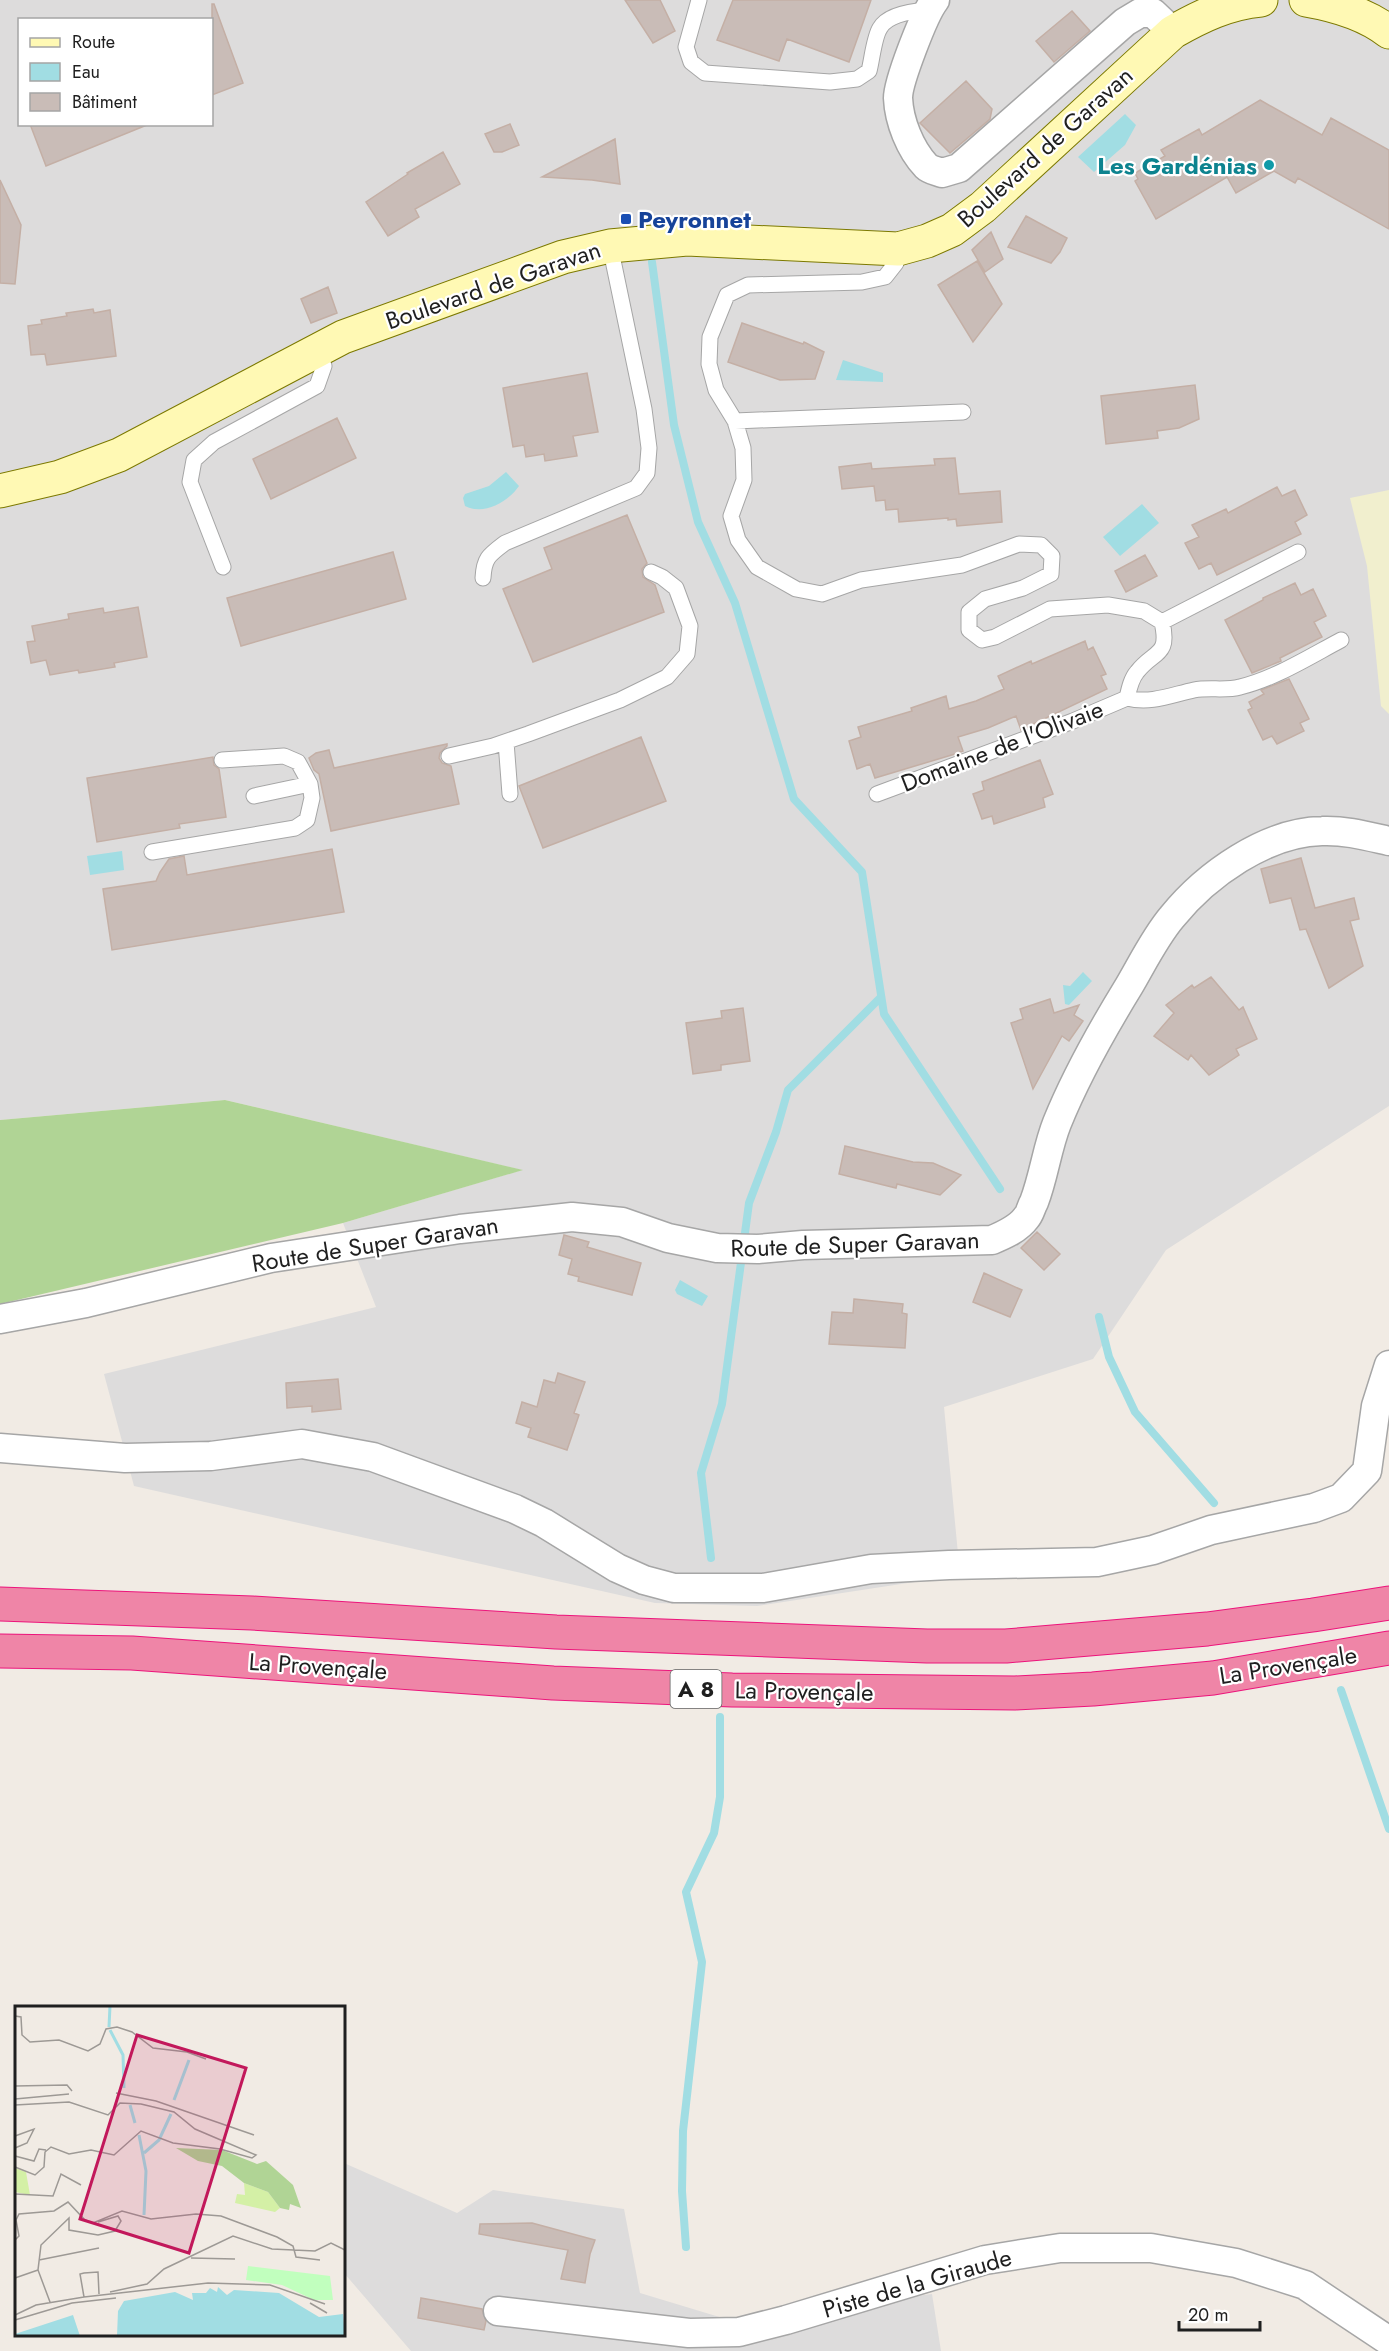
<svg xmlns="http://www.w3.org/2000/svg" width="1389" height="2351" font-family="Jost,sans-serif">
	<rect width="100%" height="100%" fill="#f1ebe4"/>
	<!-- residential -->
	<path fill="#dddcdc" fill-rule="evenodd" d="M 0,0 L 1389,0 L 1389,1106 L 1166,1250 L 1093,1359 L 944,1407 L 960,1575 L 757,1606 L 655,1603 L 134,1486 L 104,1374 L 376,1307 L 343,1223 L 522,1170 L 225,1100 L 0,1120 ZM 20,20 L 212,20 L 212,124 L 20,124 Z
		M 344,2163 L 457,2213 L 493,2190 L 624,2209 L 640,2293 L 726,2319 L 932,2294 L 941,2351 L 411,2351 L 344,2273 Z"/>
	<!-- farmland -->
	<path fill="#f1efce" d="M 1389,490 L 1389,714 L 1381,706 L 1367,566 L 1350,498 Z"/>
	<!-- forest -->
	<path fill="#b0d495" d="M 225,1100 L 523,1170 L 343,1223 L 0,1304 L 0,1120 Z"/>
	<!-- water -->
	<path fill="#a1dde3" d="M 1125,114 L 1136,125 L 1125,145 L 1094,172 L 1078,157 Z
		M 843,360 L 883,373 L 883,382 L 836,380 Z
		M 506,472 L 519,486 C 508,502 484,516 465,506 L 463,498 L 465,494 L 489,486 Z
		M 1142,504 L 1159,523 L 1120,556 L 1103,537 Z
		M 122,851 L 124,870 L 90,875 L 87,856 Z
		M 1083,972 L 1092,981 L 1069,1005 L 1065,1004 L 1063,985 L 1070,986 Z
		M 680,1280 L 708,1296 L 702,1306 L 677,1294 L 675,1290 Z"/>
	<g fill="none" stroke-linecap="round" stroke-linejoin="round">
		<!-- stream -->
		<path stroke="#a1dde3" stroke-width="8" d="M 652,262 L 674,425 L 698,522 L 735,603 L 794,799 L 862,872 L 884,1014 L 1000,1189
			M 1099,1317 L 1109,1357 L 1135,1412 L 1214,1503
			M 711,1558 L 701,1473 L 722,1404 L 749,1203 L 776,1132 L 788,1090 L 881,997
			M 1341,1690 L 1389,1829
			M 686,2247 L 682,2191 L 683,2131 L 702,1962 L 686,1892 L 714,1833 L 720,1797 L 720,1717"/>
	</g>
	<!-- building -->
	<path fill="#c9bcb7" stroke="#c4afa5" stroke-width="1.5" d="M 625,0 L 660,0 L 675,31 L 653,43 Z
		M 733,0 L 871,0 L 849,62 L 787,39 L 779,61 L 717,40 Z
		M 212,4 L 214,4 L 243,83 L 212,95 Z
		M 1072,11 L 1090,31 L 1054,62 L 1036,41 Z
		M 966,81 L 992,109 L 990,119 L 950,153 L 920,123 Z
		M 1260,100 L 1322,135 L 1331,118 L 1389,150 L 1389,229 L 1298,178 L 1295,183 L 1274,171 L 1236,193 L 1227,177 L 1156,219 L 1135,181 L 1138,179 L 1135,173 L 1165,156 L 1161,150 L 1199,129 L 1202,135 Z
		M 30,124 L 147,124 L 147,125 L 46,166 Z
		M 510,124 L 519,145 L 502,152 L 494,152 L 485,134 Z
		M 615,139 L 620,184 L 592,180 L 542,177 Z
		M 443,152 L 460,184 L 415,209 L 419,217 L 388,236 L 366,202 L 408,174 L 407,173 Z
		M 0,180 L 21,225 L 15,284 L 0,283 Z
		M 1026,216 L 1067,238 L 1060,252 L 1051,263 L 1008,247 Z
		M 991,232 L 1003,259 L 985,272 L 972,250 Z
		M 977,261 L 1002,304 L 973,342 L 938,285 Z
		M 328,287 L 337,313 L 311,323 L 301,299 Z
		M 93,309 L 94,313 L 110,310 L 116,356 L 47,365 L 45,354 L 31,355 L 28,326 L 42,324 L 41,320 L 67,316 L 66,313 Z
		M 742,323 L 803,344 L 804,342 L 824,352 L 815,379 L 780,380 L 728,362 Z
		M 587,373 L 598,432 L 573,436 L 577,456 L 545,461 L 544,454 L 526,457 L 524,445 L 513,447 L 503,388 Z
		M 1195,385 L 1199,419 L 1179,428 L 1157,431 L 1158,438 L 1106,444 L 1101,396 Z
		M 337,418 L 356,458 L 271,499 L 253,459 Z
		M 955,458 L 959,494 L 1000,491 L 1002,522 L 957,526 L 956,519 L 948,520 L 948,518 L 899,522 L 898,509 L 886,510 L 885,500 L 876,501 L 874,486 L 842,489 L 839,467 L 871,463 L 872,469 L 935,465 L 934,459 Z
		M 1277,487 L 1282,496 L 1295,490 L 1307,515 L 1295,522 L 1301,534 L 1217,575 L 1211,563 L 1199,569 L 1185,543 L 1199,537 L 1192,525 L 1226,509 L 1228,513 Z
		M 627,515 L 647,563 L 642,569 L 643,577 L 655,585 L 664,612 L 533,662 L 503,589 L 552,569 L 544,548 Z
		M 393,552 L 406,599 L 241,646 L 227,598 Z
		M 1145,555 L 1157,576 L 1126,592 L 1115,571 Z
		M 1295,583 L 1301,595 L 1313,589 L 1326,616 L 1314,622 L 1322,637 L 1280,658 L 1281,661 L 1252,673 L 1225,620 L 1263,600 L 1263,598 Z
		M 138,607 L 147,657 L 114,663 L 115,667 L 79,673 L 78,670 L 50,675 L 46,660 L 31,663 L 27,642 L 35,641 L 32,626 L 69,619 L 68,614 L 103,608 L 104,613 Z
		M 1085,641 L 1088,650 L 1093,647 L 1106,674 L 1101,676 L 1107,689 L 1021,730 L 1016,716 L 988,728 L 958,737 L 963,751 L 955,754 L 875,778 L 870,764 L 857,769 L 849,741 L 861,737 L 858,727 L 912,711 L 911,708 L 946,696 L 949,709 L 976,701 L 1004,689 L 998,676 L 1031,661 L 1032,664 Z
		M 1289,679 L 1309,719 L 1300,723 L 1304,731 L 1277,744 L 1272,736 L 1263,740 L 1248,710 L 1252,708 L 1249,702 L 1264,694 L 1261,690 Z
		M 641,737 L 666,801 L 543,848 L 519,786 Z
		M 447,744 L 447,746 L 440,753 L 439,758 L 442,763 L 451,766 L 459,804 L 331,831 L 319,774 L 314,770 L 309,758 L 316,753 L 329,750 L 334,768 Z
		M 213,757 L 214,765 L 219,769 L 226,817 L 179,824 L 180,828 L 97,842 L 87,778 Z
		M 1040,760 L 1053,794 L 1043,798 L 1045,807 L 994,824 L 992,816 L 982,819 L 973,794 L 984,790 L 982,782 Z
		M 332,849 L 344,912 L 112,950 L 103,889 L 156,881 L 160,872 L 169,859 L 184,856 L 187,875 Z
		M 1301,858 L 1315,908 L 1354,898 L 1359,919 L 1350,921 L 1363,966 L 1329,988 L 1306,929 L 1300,930 L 1291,898 L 1270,903 L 1261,869 Z
		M 1211,977 L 1239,1010 L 1243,1007 L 1257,1039 L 1236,1049 L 1239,1055 L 1209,1075 L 1191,1055 L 1188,1060 L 1154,1036 L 1174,1013 L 1166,1005 L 1192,985 L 1194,988 Z
		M 1050,999 L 1054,1013 L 1079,1005 L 1074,1015 L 1083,1021 L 1069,1041 L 1062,1036 L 1033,1089 L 1011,1023 L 1023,1019 L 1020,1009 Z
		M 743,1008 L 750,1061 L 721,1065 L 721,1070 L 693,1074 L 686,1023 L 722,1018 L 721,1011 Z
		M 845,1146 L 913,1162 L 933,1163 L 961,1175 L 940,1195 L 897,1184 L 896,1188 L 839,1174 Z
		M 1037,1232 L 1060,1254 L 1044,1270 L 1021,1248 Z
		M 564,1235 L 589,1242 L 587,1247 L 641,1263 L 632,1295 L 578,1281 L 579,1277 L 568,1274 L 572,1259 L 559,1255 Z
		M 984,1273 L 1022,1290 L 1010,1317 L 973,1302 Z
		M 854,1299 L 903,1304 L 902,1313 L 907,1314 L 905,1348 L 829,1344 L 832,1312 L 853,1313 Z
		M 558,1373 L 585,1382 L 574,1413 L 579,1415 L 567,1450 L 528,1437 L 531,1428 L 516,1423 L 522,1402 L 537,1407 L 544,1380 L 555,1383 Z
		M 338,1379 L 341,1409 L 312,1412 L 312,1406 L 287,1408 L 286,1383 Z
		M 532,2223 L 595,2240 L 590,2254 L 585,2283 L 561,2279 L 568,2250 L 479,2234 L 480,2224 Z
		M 421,2298 L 482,2309 L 486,2321 L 484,2330 L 418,2318 Z"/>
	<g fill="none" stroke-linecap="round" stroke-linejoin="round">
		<!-- lane casing -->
		<g stroke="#a6a6a6" stroke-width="17">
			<path id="lane" d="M 699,0 L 686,47 L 691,62 L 705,73 L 830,82 L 857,79 L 869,71 C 872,60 874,37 880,28 C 888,14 913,11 928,10
				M 735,421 L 963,412
				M 223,567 L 190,482 L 194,460 L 214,442 L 317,386 L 324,366 L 318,349
				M 483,578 C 484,558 489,555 505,543 L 636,488 L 647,473 L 649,448 L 644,409 L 610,246
				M 1162,622 L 1298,552
				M 1127,698 C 1151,704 1171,695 1194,690 C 1209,687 1226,691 1240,687 C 1276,678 1309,657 1341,640
				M 506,742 L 510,794
				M 449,756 L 493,746 L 528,734 L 620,700 L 667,677 L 687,654 L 690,626 L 676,588 L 662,577 L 651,572
				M 877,794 L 1073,721 L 1127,698 C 1129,689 1131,679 1137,672 C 1154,650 1170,657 1162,622 L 1144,611 L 1108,605 L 1050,609 L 995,637 L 982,640 L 969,630 L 969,612 L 985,599 L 1023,588 L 1051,574 L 1052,556 L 1041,545 L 1019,544 L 962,565 L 861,580 L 822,594 L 796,589 L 757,567 L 738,540 L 731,516 L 744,480 L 743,448 L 735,421 L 716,390 L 709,364 L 710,337 L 727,295 L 748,285 L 862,282 L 885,277 L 896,263 L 898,249
				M 254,796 L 310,784
				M 152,852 L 295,828 L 307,820 L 312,798 L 310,784 L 298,762 L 284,756 L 222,760"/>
		</g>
		<!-- street casing -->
		<g stroke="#a6a6a6" stroke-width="31">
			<path id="street" d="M 935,0 C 924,14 898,82 898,98 C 899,121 910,149 926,166 C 930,170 937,171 942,173 L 959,168 L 1125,22 L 1140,13 L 1153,13 L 1173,32
				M 0,1319 L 86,1303 L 271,1258 L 460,1229 L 572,1217 L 622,1222 L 668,1238 L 717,1248 L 758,1249 L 803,1245 L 992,1240 C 1004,1235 1018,1229 1026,1218 C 1030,1214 1031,1207 1034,1202 C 1044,1176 1047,1148 1057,1123 C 1076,1076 1102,1030 1129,986 C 1142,964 1155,937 1172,917 C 1206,875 1266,832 1322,831 C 1345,830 1367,836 1389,841
				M 0,1448 L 125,1458 L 211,1456 L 302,1444 L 373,1457 L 515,1509 L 544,1523 L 617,1568 L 644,1580 L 674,1588 L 763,1588 L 871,1569 L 949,1565 L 1097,1562 L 1153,1550 L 1211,1530 L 1314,1508 L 1341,1498 L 1367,1471 L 1376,1406 L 1389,1365
				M 498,2311 L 689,2333 L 739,2332 L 786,2320 L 985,2260 L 1060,2248 L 1151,2248 L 1236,2263 L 1305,2285 L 1389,2341"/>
		</g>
		<!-- secondary casing -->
		<g stroke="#7c7900" stroke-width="35">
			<path id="secondary" d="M 1306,0 C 1335,5 1366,14 1389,32
				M 0,491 L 60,477 L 119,455 L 343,337 L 563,257 L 610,246 L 687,239 L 898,249 L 927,241 L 952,230 L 983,207 L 1173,32 C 1201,16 1228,3 1261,0"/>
		</g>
		<!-- highway casing -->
		<g stroke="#ec147b" stroke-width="35">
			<path id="highway" d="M 0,1604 L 252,1613 L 556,1632 L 927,1646 L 1006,1646 L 1207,1629 L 1313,1615 L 1389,1603
				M 0,1651 L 132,1653 L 553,1683 L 732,1690 L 1015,1693 L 1093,1689 L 1213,1678 L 1389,1648"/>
		</g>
		<!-- lane -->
		<use href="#lane" stroke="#fff" stroke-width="15"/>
		<!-- street -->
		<use href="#street" stroke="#fff" stroke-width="28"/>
		<!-- secondary -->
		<use href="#secondary" stroke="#fff9b4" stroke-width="33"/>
		<!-- highway -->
		<use href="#highway" stroke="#ef85a7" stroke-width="33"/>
	</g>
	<!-- markers -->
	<circle fill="#0f9aa8" stroke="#fff" stroke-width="2" cx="1269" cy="165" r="6"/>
	<rect fill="#1a4fb4" stroke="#fff" stroke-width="2" x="620" y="213" width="12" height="12" rx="3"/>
	<g text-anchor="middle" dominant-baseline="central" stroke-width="4.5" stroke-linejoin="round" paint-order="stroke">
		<!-- shield labels -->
		<rect fill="#fff" stroke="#626262" stroke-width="1.5" x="670.5" y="1670" width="51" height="38" rx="4.5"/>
		<g font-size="22" font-weight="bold" fill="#1f1f1f">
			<text x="696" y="1689">A 8</text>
		</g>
		<!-- street labels -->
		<g font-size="24" fill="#1f1f1f" stroke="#fff">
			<text transform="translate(1045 147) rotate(-42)">Boulevard de Garavan</text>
			<text transform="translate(493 285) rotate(-19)">Boulevard de Garavan</text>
			<text transform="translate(1002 746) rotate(-21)">Domaine de l'Olivaie</text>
			<text transform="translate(375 1244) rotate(-9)">Route de Super Garavan</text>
			<text transform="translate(855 1244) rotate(-2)">Route de Super Garavan</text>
			<text transform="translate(1288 1665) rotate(-9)">La Provençale</text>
			<text transform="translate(318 1666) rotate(4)">La Provençale</text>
			<text transform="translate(804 1691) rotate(1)">La Provençale</text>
			<text transform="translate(917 2283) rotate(-16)">Piste de la Giraude</text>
		</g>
		<!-- culture labels -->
		<g font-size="24" font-weight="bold" fill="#0d838f" stroke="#fff" text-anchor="end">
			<text x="1257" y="165">Les Gardénias</text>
		</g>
		<!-- transit labels -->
		<g font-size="24" font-weight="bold" fill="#164399" stroke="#fff" text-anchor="start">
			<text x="638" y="219">Peyronnet</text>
		</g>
	</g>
	<!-- overview -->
	<g transform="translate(15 2006)">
		<rect width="330" height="330" fill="#f1ebe4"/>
		<path d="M 0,162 L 11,166 L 15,189 L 0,186 ZM 229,177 L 253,186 L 265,202 L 260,206 L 220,197 L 222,188 L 230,189 Z" fill="#d4f0a6"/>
		<path d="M 161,142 L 207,144 L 242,158 L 251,155 L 278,179 L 286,202 L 275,198 L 274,204 L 265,202 L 253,186 L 229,177 L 207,160 L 183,155 Z" fill="#b0d495"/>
		<path d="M 233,260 L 315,270 L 318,294 L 299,294 L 267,279 L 231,274 Z" fill="#c1ffbe"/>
		<path d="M 203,281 L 212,289 L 219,284 L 264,287 L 304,311 L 328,308 L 330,330 L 102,330 L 103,305 L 109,295 L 160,286 L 178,294 L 177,287 L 191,287 L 195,282 L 202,286 ZM 58,309 L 65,330 L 0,330 L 0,328 Z" fill="#a1dde3"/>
		<path fill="none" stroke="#a1dde3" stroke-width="3" d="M 94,21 L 95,0M 95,24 L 108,49 L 109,82M 159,94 L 174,54M 115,99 L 120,117M 124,129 L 131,165 L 129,209M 129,147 L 144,134 L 156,108"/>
		<path fill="none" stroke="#9d9995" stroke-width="1.5" d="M 0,10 L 6,11 L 7,29 L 15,36 L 44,34 L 73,45 L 85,38 L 91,23 L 102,21 L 117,26 L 138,42 L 172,46 L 191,53M 0,80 L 52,79 L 57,85M 101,87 L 141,95 L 239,129M 0,93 L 54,88M 0,99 L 54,96 L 93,109 L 105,97 L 126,98 L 159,106 L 180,123 L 241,149 L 237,152 L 205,143 L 158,137 L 126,125 L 99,149 L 76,144 L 54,148 L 36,141 L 30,146 L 29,161 L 20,169 L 0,161M 0,130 L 19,123 L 12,137 L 0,142M 0,150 L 19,155 L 24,143 L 31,144M 0,188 L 38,190 L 46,168 L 66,179M 0,234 L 4,230 L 1,214 L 4,208 L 39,205 L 53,196 L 70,214 L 78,217 L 107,205 L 136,213 L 181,208 L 206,210 L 262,231 L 278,240 L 281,251 L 305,254M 176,252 L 220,253M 24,254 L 84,242M 0,272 L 23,264M 95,286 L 132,278 L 149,263 L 218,230 L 257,243 L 300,245 L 316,237 L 330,244M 69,291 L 65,268 L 69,267 L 83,266 L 84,288M 35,296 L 23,264 L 26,239 L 54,212 L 54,224 L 83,229 L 100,225 L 106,215 L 103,210 L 83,216M 295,297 L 312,307M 0,309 L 21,299 L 69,291 L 193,277 L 255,279 L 310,298M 0,314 L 57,297 L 101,292"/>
		<path fill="#c2185b" fill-opacity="0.15" stroke="#c2185b" stroke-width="3" d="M 122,29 L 231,62 L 174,247 L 65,213 Z"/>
		<rect width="330" height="330" fill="none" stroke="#1f1f1f" stroke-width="3"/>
	</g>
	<!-- legend -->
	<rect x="18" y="18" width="195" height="108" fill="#ffffff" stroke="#a5a5a5" stroke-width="1.5"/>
	<rect x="30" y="38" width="30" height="9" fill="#fff9b4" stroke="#a5a5a5" stroke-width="1.5"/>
	<text x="72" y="48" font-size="18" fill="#1f1f1f">Route</text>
	<rect x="30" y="63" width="30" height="18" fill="#a1dde3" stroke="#a5a5a5" stroke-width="1.5"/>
	<text x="72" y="78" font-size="18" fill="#1f1f1f">Eau</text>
	<rect x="30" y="93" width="30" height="18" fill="#c9bcb7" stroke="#a5a5a5" stroke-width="1.5"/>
	<text x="72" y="108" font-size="18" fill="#1f1f1f">Bâtiment</text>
	<!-- scale -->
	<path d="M1179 2321v9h81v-9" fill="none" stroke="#1f1f1f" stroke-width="3"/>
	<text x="1188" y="2321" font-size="18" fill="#1f1f1f" stroke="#ffffff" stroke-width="4.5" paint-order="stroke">20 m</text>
</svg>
